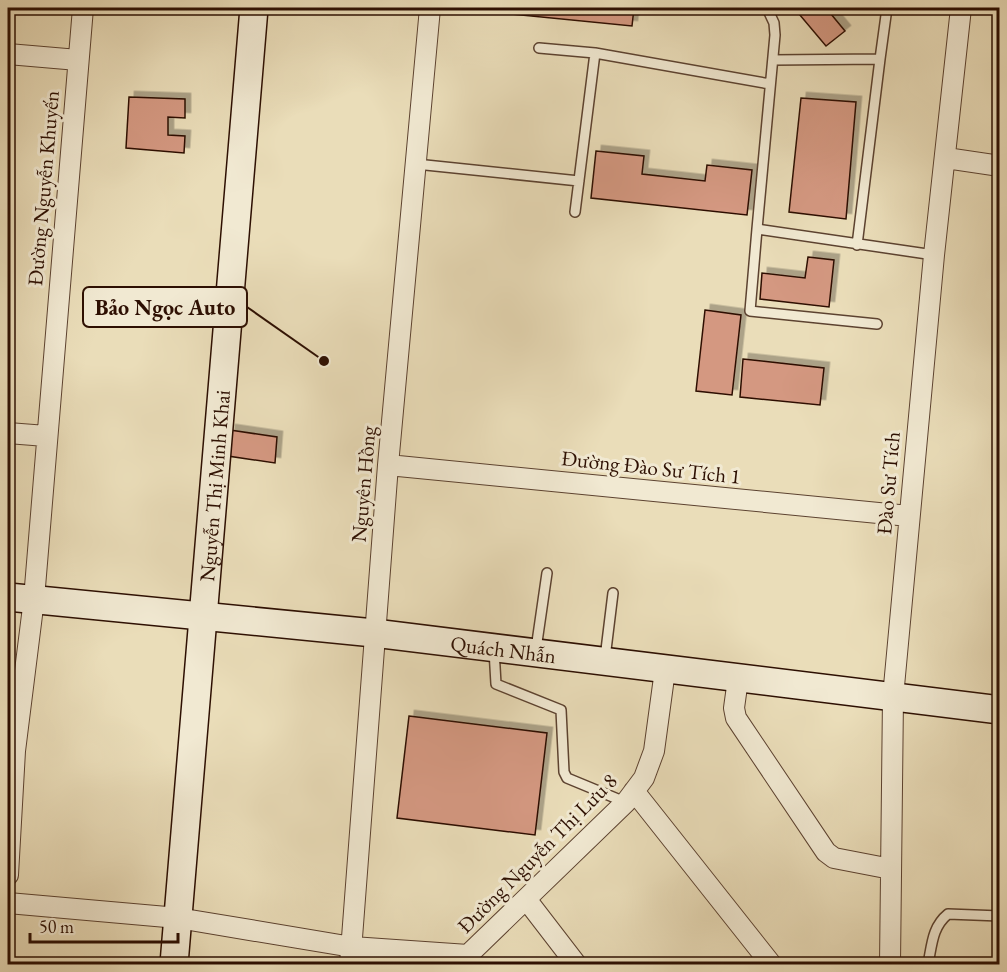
<svg xmlns="http://www.w3.org/2000/svg" width="1007" height="972" font-family="'EB Garamond',serif">
	<defs>
		<filter id="shadow"><feDropShadow dx="5.5" dy="-5.5" stdDeviation="0" flood-color="#0004"/></filter>
	</defs>
	<rect width="100%" height="100%" fill="#eaddb9"/>
	<filter id="stains"><feTurbulence type="fractalNoise" baseFrequency=".00333" numOctaves="4"/><feColorMatrix values="0 0 0 0 .2 0 0 0 0 .09 0 0 0 0 .02 0 0 0 .5 -.17"/></filter>
	<radialGradient id="worn" r=".72"><stop offset=".6" stop-color="#630" stop-opacity="0"/><stop offset="1" stop-color="#630" stop-opacity=".3"/></radialGradient>
	<!-- building -->
	<path fill="#d49881" stroke="#2d0f02" stroke-width="1.5" filter="url(#shadow)" d="M 450,8 L 634,8 L 632,26 Z
		M 794,8 L 826,8 L 845,31 L 826,46 Z
		M 129,97 L 185,99 L 185,118 L 168,117 L 168,135 L 185,136 L 184,153 L 126,148 Z
		M 801,98 L 856,102 L 846,219 L 789,212 Z
		M 596,151 L 644,156 L 642,174 L 705,181 L 707,165 L 752,170 L 747,215 L 591,198 Z
		M 808,257 L 834,260 L 829,307 L 760,299 L 762,273 L 805,278 Z
		M 705,310 L 741,315 L 732,395 L 696,391 Z
		M 743,359 L 824,368 L 820,405 L 740,397 Z
		M 230,430 L 277,437 L 275,463 L 228,456 Z
		M 409,716 L 547,733 L 535,835 L 397,818 Z"/>
	<g fill="none" stroke-linecap="round" stroke-linejoin="round">
		<!-- lane casing -->
		<g stroke="#5c4230" stroke-width="12">
			<path id="lane" d="M 767,8 L 774,23 L 775,35 L 757,229 L 934,255
				M 539,48 L 595,53 L 770,84
				M 880,59 L 887,8
				M 773,60 L 880,59 L 857,245
				M 416,164 L 579,181
				M 575,212 L 595,53
				M 757,229 L 750,311 L 877,324
				M 536,649 L 547,573
				M 494,650 L 496,684 L 561,710 L 564,772 L 567,778 L 625,802
				M 605,658 L 613,593
				M 928,964 C 932,945 932,927 948,914 L 1000,916"/>
		</g>
		<!-- street casing -->
		<g stroke="#5c4230" stroke-width="22">
			<path id="street" d="M 8,54 L 78,60
				M 946,158 L 1000,166
				M 8,433 L 46,436
				M 388,465 L 909,516
				M 738,679 L 734,708 L 736,718 L 826,852 L 834,858 L 891,869
				M 634,791 L 771,964
				M 8,875 L 15,751 L 34,599 L 83,8
				M 526,899 L 576,964
				M 8,903 L 178,918 L 352,947 L 468,955
				M 350,964 L 388,465 L 430,8
				M 467,964 L 468,955 L 626,802 L 644,778 L 654,751 L 665,670
				M 890,964 L 893,697 L 934,255 L 961,8"/>
		</g>
		<!-- secondary casing -->
		<g stroke="#2d0f02" stroke-width="30">
			<g id="secondary">
				<path id="s1" d="M 8,597 L 374,633 L 1000,710"/>
				<path id="s2" d="M 174,964 L 254,8"/>
			</g>
		</g>
		<!-- lane -->
		<use href="#lane" stroke="#f1e9d2" stroke-width="9"/>
		<!-- street -->
		<use href="#street" stroke="#f1e9d2" stroke-width="20"/>
		<!-- secondary -->
		<use href="#secondary" stroke="#f1e9d2" stroke-width="27"/>
	</g>
	<g text-anchor="middle" dominant-baseline="central" stroke-width="6" stroke-linejoin="round" paint-order="stroke">
		<!-- street labels -->
		<g font-size="21" fill="#2d0f02" stroke="#f1e9d2">
			<text transform="translate(43 188) rotate(-85)">Đường Nguyễn Khuyến</text>
			<text transform="translate(651 467) rotate(6)">Đường Đào Sư Tích 1</text>
			<text transform="translate(888 483) rotate(-85)">Đào Sư Tích</text>
			<text transform="translate(363 484) rotate(-85)">Nguyên Hồng</text>
			<text stroke="none"><textPath href="#s2" startOffset="480">Nguyễn Thị Minh Khai</textPath></text>
			<text stroke="none"><textPath href="#s1" startOffset="498">Quách Nhẫn</textPath></text>
			<text transform="translate(537 853) rotate(-45)">Đường Nguyễn Thị Lưu 8</text>
		</g>
	</g>
	<!-- callouts -->
	<path fill="none" stroke="#2d0f02" stroke-width="2" d="M324 361L247 307"/>
	<circle fill="#2d0f02" stroke="#f1e9d2" stroke-width="2" cx="324" cy="361" r="6"/>
	<rect fill="#f1e9d2" stroke="#2d0f02" stroke-width="2" x="83" y="287" width="164" height="40" rx="6"/>
	<g font-size="22" text-anchor="middle" font-weight="bold" fill="#2d0f02">
		<text x="165" y="315">Bảo Ngọc Auto</text>
	</g>
	<!-- margin -->
	<rect width="1007" height="972" fill="none" stroke="#eaddb9" stroke-width="30"/>
	<rect x="9" y="9" width="989" height="954" fill="none" stroke="#2d0f02" stroke-width="3"/>
	<rect x="15" y="15" width="977" height="942" fill="none" stroke="#2d0f02" stroke-width="1.5"/>
	<!-- scale -->
	<path d="M30 933v9h148v-9" fill="none" stroke="#2d0f02" stroke-width="3"/>
	<text x="39" y="933" font-size="18" fill="#2d0f02" stroke="#f1e9d2" stroke-width="4.5" paint-order="stroke">50 m</text>
	<rect width="100%" height="100%" filter="url(#stains)"/>
	<rect width="100%" height="100%" fill="url(#worn)"/>
</svg>
